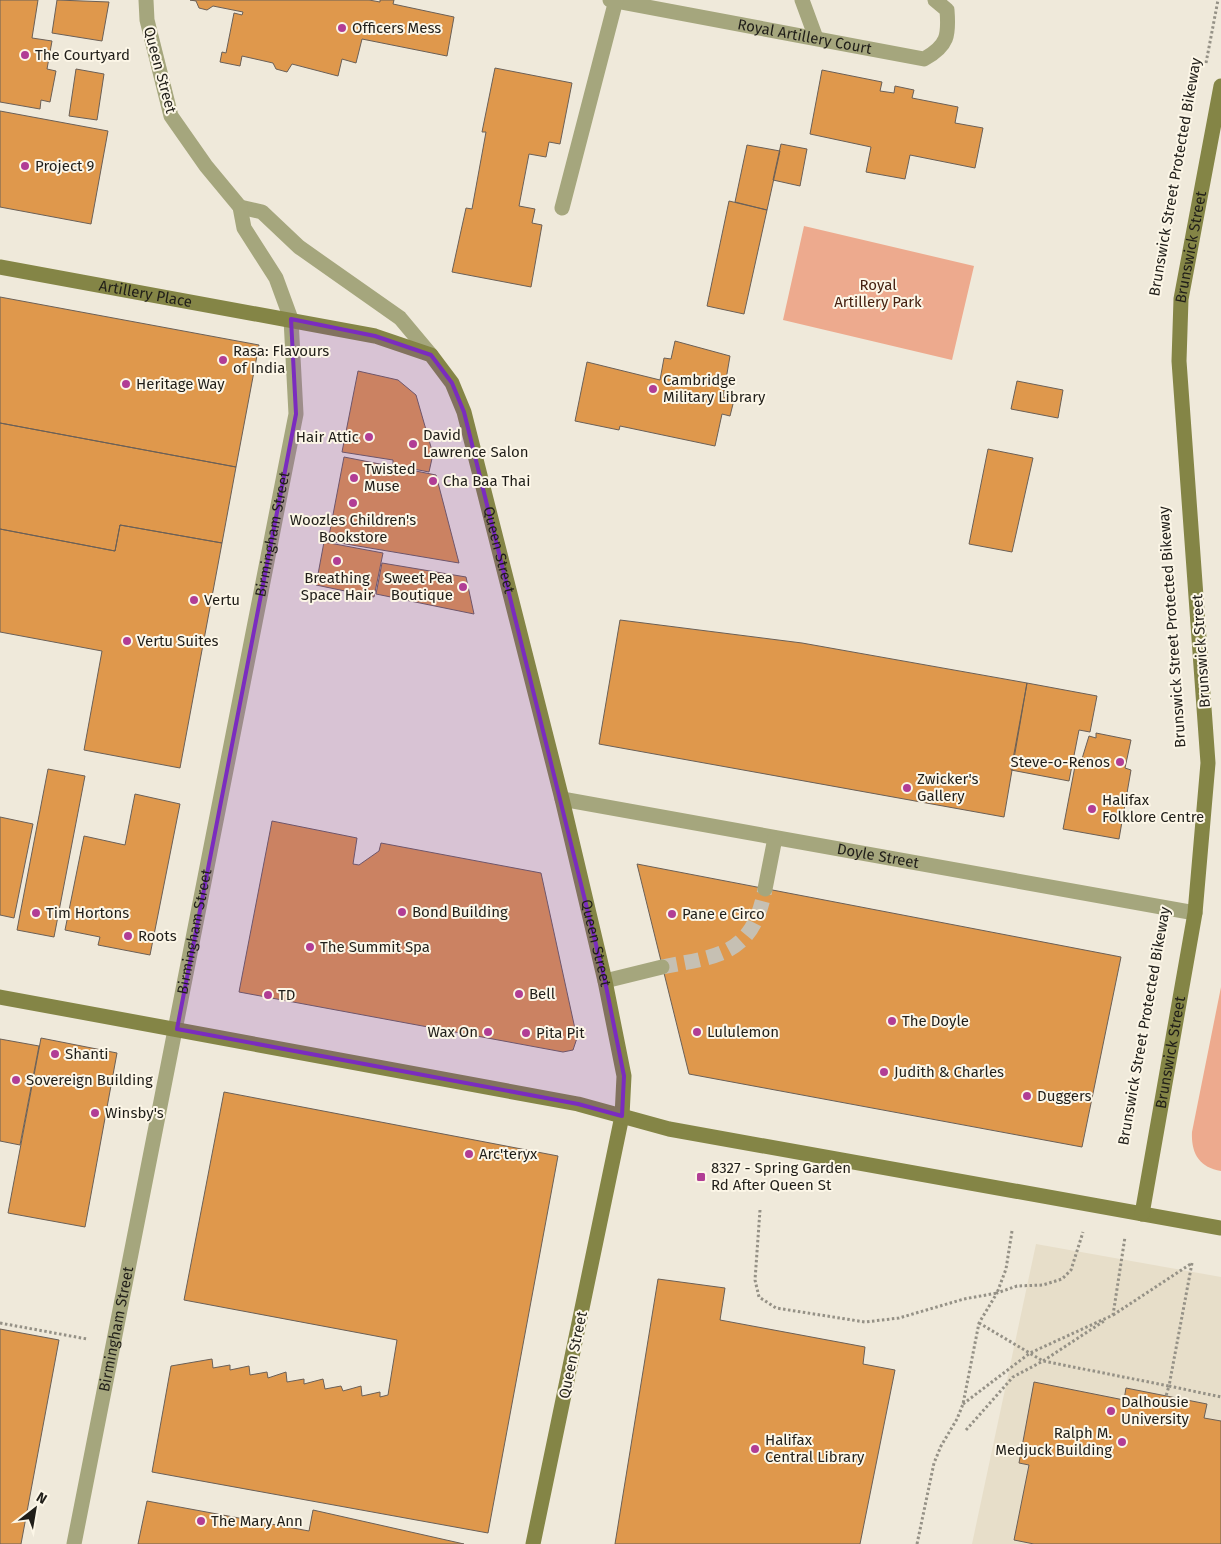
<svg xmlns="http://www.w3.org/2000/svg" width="1221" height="1544" font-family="'Fira Sans',sans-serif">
	<rect width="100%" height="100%" fill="#efe9da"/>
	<!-- built -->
	<path fill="#e7dec9" d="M 1036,1244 L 1221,1277 L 1221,1544 L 972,1544 Z"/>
	<!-- green -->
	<path fill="#edaa8e" d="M 804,226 L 974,266 L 952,360 L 783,320 Z
		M 1221,987 L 1221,1171 C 1199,1167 1191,1153 1192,1132 Z"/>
	<!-- building -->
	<path fill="#df984c" stroke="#6b6057" d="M 0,0 L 38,0 L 32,38 L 52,41 L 47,69 L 56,71 L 50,102 L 41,100 L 40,109 L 0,102 Z
		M 57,0 L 109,2 L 102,41 L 52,33 Z
		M 190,0 L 369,0 L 380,2 L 380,0 L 394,0 L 393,4 L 454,17 L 447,56 L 362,39 L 356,63 L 342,59 L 338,76 L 292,64 L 287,72 L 276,69 L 273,63 L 242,56 L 240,66 L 220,62 L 222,52 L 226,53 L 234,13 L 242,15 L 243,12 L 213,6 L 207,10 L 199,8 L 196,1 Z
		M 495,68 L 572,83 L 560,144 L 549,142 L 546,157 L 529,154 L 519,206 L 535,209 L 532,223 L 542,225 L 531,287 L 452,272 L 466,208 L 472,209 L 486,132 L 482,132 Z
		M 76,69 L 104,74 L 97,120 L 69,116 Z
		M 822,70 L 882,82 L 880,91 L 894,93 L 895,86 L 914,90 L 912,98 L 958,107 L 955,123 L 983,128 L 975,168 L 910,155 L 905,179 L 866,172 L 871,147 L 810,134 Z
		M 0,111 L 108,131 L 91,224 L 0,207 Z
		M 781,144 L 807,149 L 800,186 L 773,180 Z
		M 747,145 L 780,151 L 767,210 L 735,202 Z
		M 729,201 L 767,210 L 744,314 L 707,306 Z
		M 0,297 L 259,345 L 236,467 L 0,423 Z
		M 675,341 L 730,356 L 723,397 L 734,400 L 730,416 L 722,414 L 715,446 L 620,426 L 619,430 L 575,421 L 587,362 L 660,380 L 664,358 L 671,359 Z
		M 358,371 L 398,380 L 416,395 L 433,454 L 429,472 L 393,465 L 393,460 L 342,452 Z
		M 1017,381 L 1063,390 L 1058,418 L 1011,409 Z
		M 0,423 L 236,467 L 222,543 L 120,525 L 115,551 L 0,529 Z
		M 988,449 L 1033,458 L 1012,552 L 969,544 Z
		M 344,457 L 436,475 L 459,563 L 328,541 Z
		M 120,525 L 222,543 L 180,768 L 84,750 L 102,651 L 0,632 L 0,529 L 115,551 Z
		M 324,542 L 383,553 L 374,597 L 316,585 Z
		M 382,563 L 466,577 L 474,614 L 376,594 Z
		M 620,620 L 802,643 L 1027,683 L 1004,817 L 599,744 Z
		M 1027,683 L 1097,696 L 1090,732 L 1079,730 L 1069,781 L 1011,770 Z
		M 1096,733 L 1131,740 L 1125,768 L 1131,770 L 1119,839 L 1063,829 L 1076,761 L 1081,762 L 1089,736 L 1096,738 Z
		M 48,769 L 85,776 L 54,937 L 17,930 Z
		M 135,794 L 180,804 L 150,955 L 98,945 L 100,937 L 65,930 L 84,836 L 125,845 Z
		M 0,817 L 33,824 L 14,918 L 0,915 Z
		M 272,821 L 357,838 L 353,864 L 359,865 L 379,851 L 381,843 L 541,873 L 577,1038 L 573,1050 L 563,1052 L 239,992 Z
		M 637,864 L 1121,957 L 1082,1147 L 689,1074 Z
		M 41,1038 L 117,1053 L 85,1227 L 8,1213 Z
		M 0,1039 L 39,1046 L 20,1145 L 0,1141 Z
		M 224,1092 L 558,1156 L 488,1533 L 152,1472 L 171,1366 L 212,1359 L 213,1368 L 230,1365 L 230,1370 L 249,1366 L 250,1375 L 267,1372 L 268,1378 L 286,1372 L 287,1382 L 304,1379 L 304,1384 L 323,1379 L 325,1389 L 341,1386 L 343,1391 L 361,1386 L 362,1396 L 380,1392 L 380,1397 L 388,1395 L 397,1340 L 184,1300 Z
		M 658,1279 L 725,1288 L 720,1320 L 865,1347 L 863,1364 L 895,1370 L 860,1544 L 615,1544 Z
		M 0,1329 L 59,1340 L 21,1544 L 0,1544 Z
		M 1034,1382 L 1124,1400 L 1126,1388 L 1207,1404 L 1204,1418 L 1221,1421 L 1221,1544 L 1034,1544 L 1014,1540 L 1029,1465 L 1019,1463 Z
		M 147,1501 L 309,1531 L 313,1510 L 464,1544 L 138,1544 Z"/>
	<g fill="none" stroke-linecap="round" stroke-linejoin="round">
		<!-- street-tunnel -->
		<path stroke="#c6c0b3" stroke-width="15" stroke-dasharray="15 8" stroke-linecap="butt" d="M 662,967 C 719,956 753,955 765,889"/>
		<!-- path -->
		<path stroke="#959186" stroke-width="3" stroke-dasharray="2.5 2.5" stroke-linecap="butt" d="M 1206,63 L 1218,0
			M 760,1210 L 755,1280 L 759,1297 L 776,1308 L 865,1322 L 899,1318 L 964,1299 L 997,1293 L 1006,1269 L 1012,1231
			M 1192,1263 L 1169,1386 L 1221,1397
			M 1113,1315 L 1192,1263
			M 0,1323 L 87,1339
			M 979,1323 L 1043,1361 L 1169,1386 L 1166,1396
			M 963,1404 L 1030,1353 L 1113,1315 L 1125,1237
			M 966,1430 L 1013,1377 L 1043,1361 L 1104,1321
			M 917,1544 L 934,1463 L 941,1446 L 957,1419 L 963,1404 L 979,1323 L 997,1293 L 1017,1286 L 1043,1285 L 1062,1279 L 1071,1270 L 1083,1232"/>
		<!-- lane -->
		<g stroke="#a5a67d" stroke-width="15">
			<path id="s1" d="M 610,0 L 924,59 C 948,46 949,35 947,10 L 935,0"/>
			<path d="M 802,0 L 816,38"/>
			<path d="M 562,208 L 616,0"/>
		</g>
		<!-- street -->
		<g stroke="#a5a67d" stroke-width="15">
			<path d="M 240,207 L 262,212 L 299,247 L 400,318 L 431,355"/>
			<path id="s2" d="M 562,799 L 1195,913"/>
			<path d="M 765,889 L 775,838"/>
			<path d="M 605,981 L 662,967"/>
			<path id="s3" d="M 74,1544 L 296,414 L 291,319 L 276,278 L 244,228 L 240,207 L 206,166 L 171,116 L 147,20 L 146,0"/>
		</g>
		<!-- secondary -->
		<g stroke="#848546" stroke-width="15">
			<path id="s4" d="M 0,267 L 375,336 L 431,355 L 452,383 L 464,412 L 562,799 L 605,981 L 624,1076 L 622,1116 L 533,1544"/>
			<path d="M 0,997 L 578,1104 L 669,1129 L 1221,1228"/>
			<path id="s5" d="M 1142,1214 L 1195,913 L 1208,763 L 1179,361 L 1181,299 L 1221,86"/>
		</g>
	</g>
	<!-- marked area -->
	<path fill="#7b2cbf" fill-opacity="0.2" stroke="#7b2cbf" stroke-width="4" stroke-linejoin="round" d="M 291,319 L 375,336 L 431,355 L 452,383 L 464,412 L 605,981 L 624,1076 L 622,1116 L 578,1104 L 177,1029 L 296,414 Z"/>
	<!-- markers -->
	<g fill="#b13d95" stroke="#fcf6e7" stroke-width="2">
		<circle cx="342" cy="28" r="5"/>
		<circle cx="25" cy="55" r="5"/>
		<circle cx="25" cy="166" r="5"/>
		<circle cx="223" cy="360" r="5"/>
		<circle cx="126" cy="384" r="5"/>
		<circle cx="653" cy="389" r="5"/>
		<circle cx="369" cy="437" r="5"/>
		<circle cx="413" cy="444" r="5"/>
		<circle cx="354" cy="478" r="5"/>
		<circle cx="433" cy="481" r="5"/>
		<circle cx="353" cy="503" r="5"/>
		<circle cx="337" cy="561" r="5"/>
		<circle cx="463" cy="587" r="5"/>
		<circle cx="194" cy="600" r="5"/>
		<circle cx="127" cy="641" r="5"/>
		<circle cx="1120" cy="762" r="5"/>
		<circle cx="907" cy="788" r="5"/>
		<circle cx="1092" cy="809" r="5"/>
		<circle cx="402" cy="912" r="5"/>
		<circle cx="36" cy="913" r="5"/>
		<circle cx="672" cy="914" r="5"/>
		<circle cx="128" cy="936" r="5"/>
		<circle cx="310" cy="947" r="5"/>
		<circle cx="519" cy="994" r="5"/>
		<circle cx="268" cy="995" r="5"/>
		<circle cx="892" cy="1021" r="5"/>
		<circle cx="488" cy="1032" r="5"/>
		<circle cx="697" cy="1032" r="5"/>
		<circle cx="526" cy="1033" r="5"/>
		<circle cx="55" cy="1054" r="5"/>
		<circle cx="884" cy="1072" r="5"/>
		<circle cx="16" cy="1080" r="5"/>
		<circle cx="1027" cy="1096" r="5"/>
		<circle cx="95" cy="1113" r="5"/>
		<circle cx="469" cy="1154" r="5"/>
		<rect x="696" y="1172" width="10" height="10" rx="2.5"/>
		<circle cx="1111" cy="1411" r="5"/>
		<circle cx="1122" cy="1442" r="5"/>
		<circle cx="755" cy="1449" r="5"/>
		<circle cx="201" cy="1521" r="5"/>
	</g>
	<g text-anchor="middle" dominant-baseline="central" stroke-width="4" stroke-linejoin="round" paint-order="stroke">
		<!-- poi labels -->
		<g font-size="15" fill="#201e19" stroke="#fcf6e7" text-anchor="start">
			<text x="352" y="28">Officers Mess</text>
			<text x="35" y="55">The Courtyard</text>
			<text x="35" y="166">Project 9</text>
			<text x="233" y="351">Rasa: Flavours<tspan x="233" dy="17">of India</tspan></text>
			<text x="663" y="380">Cambridge<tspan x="663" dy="17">Military Library</tspan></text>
			<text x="136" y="384">Heritage Way</text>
			<text x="423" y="435">David<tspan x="423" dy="17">Lawrence Salon</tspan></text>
			<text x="359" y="437" text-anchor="end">Hair Attic</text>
			<text x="364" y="469">Twisted<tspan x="364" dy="17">Muse</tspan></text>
			<text x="443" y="481">Cha Baa Thai</text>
			<text x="353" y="520" text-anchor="middle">Woozles Children's<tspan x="353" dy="17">Bookstore</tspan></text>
			<text x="337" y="578" text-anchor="middle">Breathing<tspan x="337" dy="17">Space Hair</tspan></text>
			<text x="453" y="578" text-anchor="end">Sweet Pea<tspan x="453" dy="17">Boutique</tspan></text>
			<text x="204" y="600">Vertu</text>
			<text x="137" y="641">Vertu Suites</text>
			<text x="1110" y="762" text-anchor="end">Steve-o-Renos</text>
			<text x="917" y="779">Zwicker's<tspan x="917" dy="17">Gallery</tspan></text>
			<text x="1102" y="800">Halifax<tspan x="1102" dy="17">Folklore Centre</tspan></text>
			<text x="412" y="912">Bond Building</text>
			<text x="46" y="913">Tim Hortons</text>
			<text x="682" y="914">Pane e Circo</text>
			<text x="138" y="936">Roots</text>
			<text x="320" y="947">The Summit Spa</text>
			<text x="529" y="994">Bell</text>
			<text x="278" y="995">TD</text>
			<text x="902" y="1021">The Doyle</text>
			<text x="478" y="1032" text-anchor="end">Wax On</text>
			<text x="707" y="1032">Lululemon</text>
			<text x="536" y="1033">Pita Pit</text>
			<text x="65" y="1054">Shanti</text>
			<text x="894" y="1072">Judith &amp; Charles</text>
			<text x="26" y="1080">Sovereign Building</text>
			<text x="1037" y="1096">Duggers</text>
			<text x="105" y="1113">Winsby's</text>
			<text x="479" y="1154">Arc'teryx</text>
			<text x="711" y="1168">8327 - Spring Garden<tspan x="711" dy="17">Rd After Queen St</tspan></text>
			<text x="1121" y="1402">Dalhousie<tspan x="1121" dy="17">University</tspan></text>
			<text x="1112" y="1433" text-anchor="end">Ralph M.<tspan x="1112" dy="17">Medjuck Building</tspan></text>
			<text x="765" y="1440">Halifax<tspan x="765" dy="17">Central Library</tspan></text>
			<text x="211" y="1521">The Mary Ann</text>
		</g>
		<!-- street labels -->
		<g font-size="15" fill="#201e19" stroke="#fcf6e7">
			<text stroke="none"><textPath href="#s1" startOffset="198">Royal Artillery Court</textPath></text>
			<text transform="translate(160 70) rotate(75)">Queen Street</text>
			<text transform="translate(1175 177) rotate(-80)">Brunswick Street Protected Bikeway</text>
			<text stroke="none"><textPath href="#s5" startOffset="974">Brunswick Street</textPath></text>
			<text stroke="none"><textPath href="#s4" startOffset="148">Artillery Place</textPath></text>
			<text stroke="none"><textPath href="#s3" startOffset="1029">Birmingham Street</textPath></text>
			<text stroke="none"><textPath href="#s4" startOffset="649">Queen Street</textPath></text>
			<text transform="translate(1172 627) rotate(-94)">Brunswick Street Protected Bikeway</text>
			<text transform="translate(1201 651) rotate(-94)">Brunswick Street</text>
			<text stroke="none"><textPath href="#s2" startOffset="321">Doyle Street</textPath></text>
			<text stroke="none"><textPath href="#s3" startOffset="624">Birmingham Street</textPath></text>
			<text stroke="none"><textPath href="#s4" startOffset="1054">Queen Street</textPath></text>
			<text transform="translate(1144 1026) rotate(-80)">Brunswick Street Protected Bikeway</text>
			<text stroke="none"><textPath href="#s5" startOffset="164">Brunswick Street</textPath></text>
			<text stroke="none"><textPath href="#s3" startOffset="219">Birmingham Street</textPath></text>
			<text transform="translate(573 1355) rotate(-78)">Queen Street</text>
		</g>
		<!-- park labels -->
		<g font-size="15" fill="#462111" stroke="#fcf6e7">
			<text x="878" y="285">Royal<tspan x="878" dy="17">Artillery Park</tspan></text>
		</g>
	</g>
	<!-- north arrow -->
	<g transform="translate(35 1509) rotate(31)" stroke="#fcf6e7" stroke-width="4" paint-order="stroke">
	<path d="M0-4L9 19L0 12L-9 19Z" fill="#201e19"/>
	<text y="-8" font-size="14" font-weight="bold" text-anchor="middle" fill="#201e19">N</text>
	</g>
</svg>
